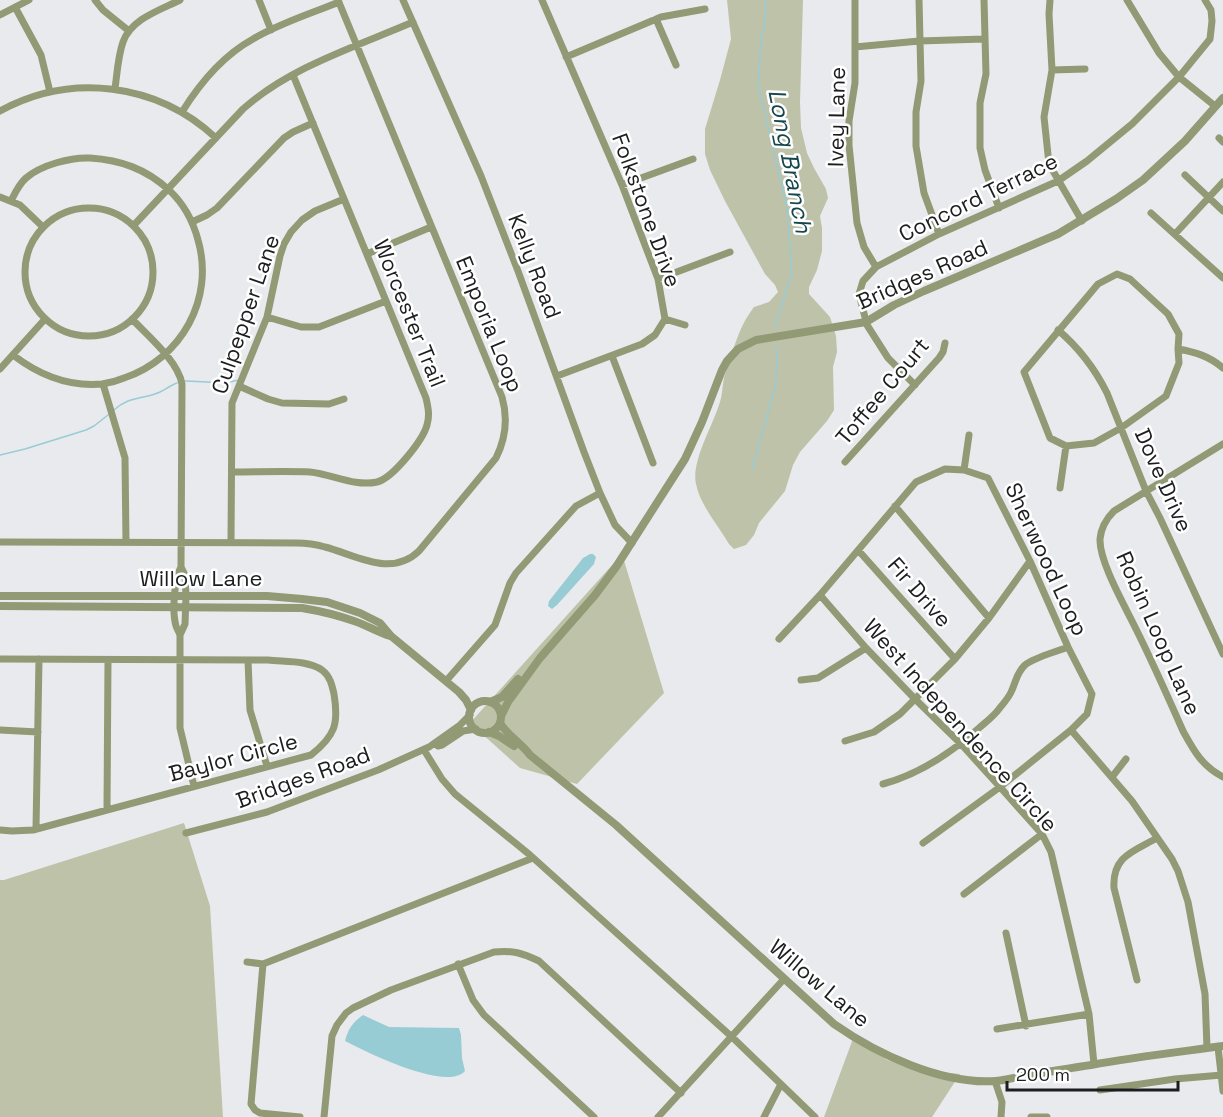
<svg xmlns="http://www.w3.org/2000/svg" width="1223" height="1117" font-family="'Space Grotesk',sans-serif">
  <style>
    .green { fill: #bec2a8 }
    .water { fill: #98ccd5 }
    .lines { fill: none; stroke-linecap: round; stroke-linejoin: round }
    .stream { stroke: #98ccd5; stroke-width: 1.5 }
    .minor { stroke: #919975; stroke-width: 7 }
    .tertiary { stroke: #919975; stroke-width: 8 }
    .labels { text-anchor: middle; stroke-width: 5; stroke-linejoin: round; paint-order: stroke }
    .street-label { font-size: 22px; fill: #1d1d1f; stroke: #fff }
    .water-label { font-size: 24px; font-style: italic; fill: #16464d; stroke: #fff }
  </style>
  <rect width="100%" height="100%" fill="#e9eaed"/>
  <path class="green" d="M727,0H803L800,102L801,128L807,153L814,168L826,189L828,198L820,216L822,228V251L817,270L809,287V294L830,317L836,336L837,352L833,367L834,410L827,421L800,452L793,465L785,491L759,523L754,535L746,545L734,549L729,544C718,525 700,505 696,484C691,462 712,427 719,405C723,395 722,384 725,374C734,349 738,328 754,307L769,302L778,292L775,285L765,274L725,201L710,170L705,154V129L720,80L731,39Z
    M622,554L664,693L577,784L520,768L470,723Z
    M184,823L210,906L223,1117H0V880H4Z
    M854,1036L887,1060L920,1070L960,1074L932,1117H824Z"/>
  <path class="water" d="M590,554H593L596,557L594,564L557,605L552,609L548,606L549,601L583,558Z
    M363,1015L389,1027L459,1028L461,1035L462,1058L465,1071C447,1092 366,1052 345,1041C348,1029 353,1022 363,1015Z"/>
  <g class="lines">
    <path class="stream" d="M766,0L764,30L761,37L758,85L787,207L792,272L775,327
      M185,381C203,381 221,385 239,380
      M114,410C129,396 142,400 160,392C166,389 171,385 177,383
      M0,455L25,449L86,430L94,426L108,415
      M752,470L775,388L777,367V346"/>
    <path class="minor" d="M95,0L103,10L129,31
      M259,0L271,30
      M403,0L481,176L518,271L584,452L600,493L615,525L632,543
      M542,0L622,185L658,279L665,319L655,335L642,344L557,376
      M855,0V83L849,121V145L857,223L864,247L876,267
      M919,0L921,81L916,112V146L924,193L939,234
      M984,0L986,74L980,103V148L985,170L999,208
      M1050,0L1049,14L1052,70L1044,117L1049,164L1082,221
      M1127,0L1159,53L1179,77L1215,106
      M15,7L41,55L50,92
      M0,15L29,0
      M656,19L676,65
      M855,47L919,41L984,39
      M566,57L661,17L705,9
      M1052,70L1085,69
      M115,89C117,74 118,56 123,42C131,19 160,10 180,0
      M0,111C71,72 157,83 216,138
      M182,112C200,83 224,55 253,39C280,23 310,14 339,2
      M1219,138L1223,142
      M1185,175L1223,211
      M622,185L693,159
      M0,197L20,205L43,227
      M11,201C15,193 19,184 26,178C41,165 71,157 90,158C121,160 146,169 169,190C184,204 193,221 198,240C215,299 181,359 124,378C117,381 109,383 102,384C69,387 39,375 13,355
      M25 272a64 64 0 1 1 128 0a64 64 0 1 1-128 0Z
      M1151,213L1223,278
      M192,222L207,215L217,208L284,138L293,132L313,123
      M134,225L243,109C290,67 355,47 413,22
      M1175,234L1223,182
      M367,254L431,227
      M1117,274L1130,279L1168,314L1179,334L1178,349L1179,363L1166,396L1121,428L1094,443L1066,446L1050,438L1024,372L1098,284Z
      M658,279L730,252
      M267,317L301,327H319L386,301
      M132,319C148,336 178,361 182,384L181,567C174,580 172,612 176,626C177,629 179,632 180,635
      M665,319L685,325
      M1058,330C1078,347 1095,369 1107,393L1146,491L1160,518L1223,654
      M1178,349C1195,352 1209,356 1223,368
      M612,356L653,463
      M0,369L45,319
      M103,384L125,458L126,542
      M915,385L888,358L867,325L859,294L863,281L876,267L939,234L1058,181L1087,161L1132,124L1179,77L1210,39L1212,21L1211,10L1205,0
      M239,386L268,399L282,403L329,404L344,399
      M1223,444L1114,511C1106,519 1101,528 1100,539C1099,562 1126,608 1136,629C1153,663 1168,697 1183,731C1194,751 1202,766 1223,777
      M845,462L939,358L943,352L945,343
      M964,470L969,435
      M232,472C257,472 284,471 310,472C332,474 354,487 377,482C393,478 423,440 427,425C430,415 428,407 426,398L293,75
      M1060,488L1066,446
      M895,506L989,618
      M0,542L296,543C306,543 315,544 325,547C356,555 391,578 419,551L496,458C506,438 508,418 502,397L338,0
      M231,542L232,403L267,317L280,256L284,244L291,232L302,220L315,211L344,199
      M858,550L955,659
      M181,567L185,575L186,596L185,624L180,635V728L194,786
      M820,595L866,648L915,699L961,744L1000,787L1042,834L1051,852L1089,1014L1094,1064
      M779,639L820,595L916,482L945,469L964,470L988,478L1030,561L1068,647L1092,694L1087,714L1071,730L1000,787L923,843
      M0,659L268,660C284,662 307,660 322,670C330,676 332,685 334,694C339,724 335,736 311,755L33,830L12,831L0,830
      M248,660L250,710L267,766
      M801,680L818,678L866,648
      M446,681L495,625L510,583L516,573L576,506L600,493
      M0,730L38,732
      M1071,730L1132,801L1172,859L1178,871L1188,902L1205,994L1207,1048
      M845,741L874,732L900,714L955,659L989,618L1030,561
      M438,746L442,745L463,731L476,729
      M424,750L442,779L455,794L530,855L732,1037L815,1117
      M1112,777L1126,759
      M883,784C920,774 951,753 979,728C986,722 994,716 999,709C1004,703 1010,696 1012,690C1016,681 1017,672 1025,665C1035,657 1056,652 1068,647
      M107,809L108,660
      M36,829L39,659
      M186,833L267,812L378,770L429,747L460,725L470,715
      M964,894L1042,834
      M1006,933L1026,1026
      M247,962L263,964L533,858
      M263,964L251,1104L255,1110L260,1113L300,1117
      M458,964L473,1000L484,1015L594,1117
      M1137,980L1114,888C1112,856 1134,851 1157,838
      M997,1029L1089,1014
      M1218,1047L1223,1091
      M995,1081L1002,1102L1001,1117
      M1100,1090L1175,1079L1222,1075
      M324,1117L332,1036L337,1025L346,1013L353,1008L391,990L494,952C513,950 522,953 539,961L681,1093
      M658,1117L784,979
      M764,1117L781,1084
      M1031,1117H1047"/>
    <path class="tertiary" d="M0,596H267L302,599L327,602L360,613L380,623L391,636L459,692L466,700L471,710
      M0,606L302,608C320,611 337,615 354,621C366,625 377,632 390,636
      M469 717a16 16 0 1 1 32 0a16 16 0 1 1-32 0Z
      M490,702L502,697L518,679
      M501,716L508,702L540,658L595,595L616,567L685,459L702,422L722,370L727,361L738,349L756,340L866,322L894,305L924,291L1058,234L1116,199L1143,180L1185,141L1223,98
      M500,723C508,736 521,743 530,755L616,825L834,1024C877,1054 942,1085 996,1081C1007,1080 1017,1077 1028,1075C1049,1072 1070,1068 1091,1065C1135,1057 1179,1052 1223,1046
      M489,732L499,736L514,746"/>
  </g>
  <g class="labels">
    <g class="street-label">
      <text transform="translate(836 117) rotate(-89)" y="8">Ivey Lane</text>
      <text transform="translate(978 197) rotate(-26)" y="8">Concord Terrace</text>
      <text transform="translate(647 210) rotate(70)" y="8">Folkstone Drive</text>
      <text transform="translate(535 266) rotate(69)" y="8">Kelly Road</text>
      <text transform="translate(922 274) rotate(-24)" y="8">Bridges Road</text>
      <text transform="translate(410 313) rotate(68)" y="8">Worcester Trail</text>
      <text transform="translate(245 314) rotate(-71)" y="8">Culpepper Lane</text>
      <text transform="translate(490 324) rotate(68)" y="8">Emporia Loop</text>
      <text transform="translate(882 391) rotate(-50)" y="8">Toffee Court</text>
      <text transform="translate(1164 480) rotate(66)" y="8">Dove Drive</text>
      <text transform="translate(1047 559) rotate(65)" y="8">Sherwood Loop</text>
      <text x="201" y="586">Willow Lane</text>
      <text transform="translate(920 592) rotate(49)" y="8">Fir Drive</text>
      <text transform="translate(1159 633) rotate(66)" y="8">Robin Loop Lane</text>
      <text transform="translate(961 725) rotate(48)" y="8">West Independence Circle</text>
      <text transform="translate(233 757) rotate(-15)" y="8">Baylor Circle</text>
      <text transform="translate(303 777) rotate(-20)" y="8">Bridges Road</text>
      <text transform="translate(820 983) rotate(40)" y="8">Willow Lane</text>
    </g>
    <g class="water-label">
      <text transform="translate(790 161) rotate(79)" y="8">Long Branch</text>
    </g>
  </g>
  <path d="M1007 1081v9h171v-9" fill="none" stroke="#1d1d1f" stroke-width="3"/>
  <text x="1016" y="1081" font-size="18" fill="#1d1d1f" stroke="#ffffff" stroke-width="4.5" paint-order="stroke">200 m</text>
</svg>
